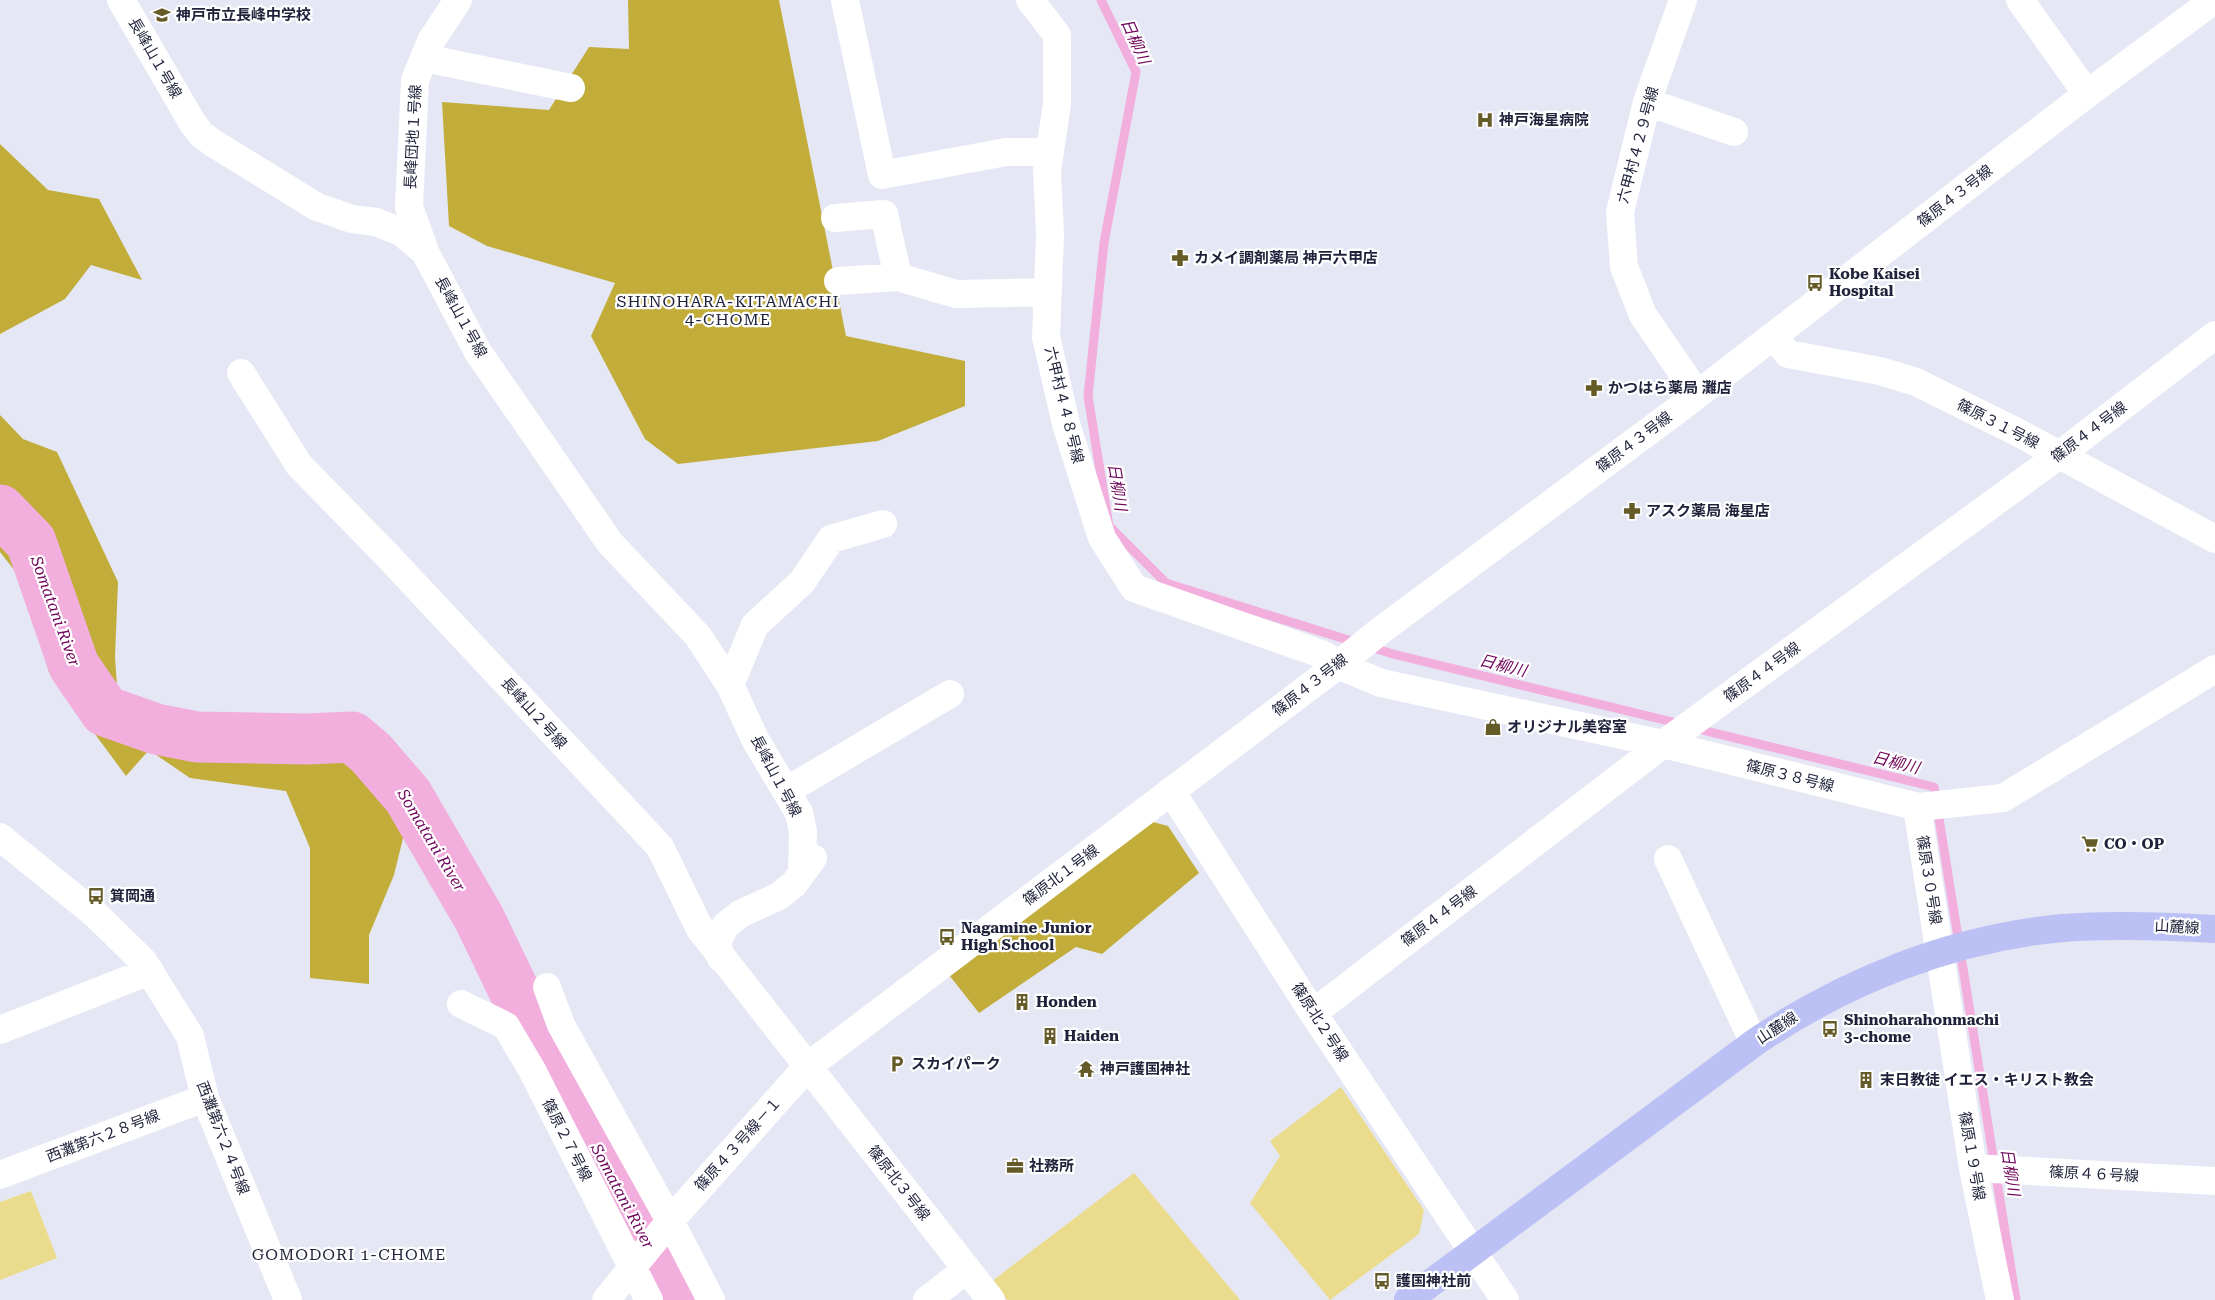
<svg xmlns="http://www.w3.org/2000/svg" width="2215" height="1300" font-family="'Roboto Serif','Noto Sans JP',serif">
  <style>
    .green { fill: #ebdc8d }
    .forest { fill: #c2ad3b }
    .lines { fill: none; stroke-linecap: round; stroke-linejoin: round }
    .stream { stroke: #f2aedd; stroke-width: 9 }
    .river { stroke: #f2aedd; stroke-width: 51 }
    .minor { stroke: #fff; stroke-width: 28 }
    .primary { stroke: #bbc0f5; stroke-width: 28 }
    .labels { text-anchor: middle; stroke-width: 4.5; stroke-linejoin: round; paint-order: stroke }
    .poi-label { font-size: 15px; font-weight: bold; fill: #1f223a; stroke: #fff; text-anchor: start }
    .street-label { font-size: 15px; fill: #1f223a; stroke: #fff }
    .water-label { font-size: 16px; font-style: italic; fill: #6e055a; stroke: #fff }
    .neighbourhood-label { font-size: 16px; letter-spacing: 1px; fill: #1f223a; stroke: #fff }
  </style>
  <rect width="100%" height="100%" fill="#e5e7f5"/>
  <path class="green" d="M1341,1087L1424,1210L1419,1234L1330,1300L1250,1203L1280,1156L1270,1141Z
    M1134,1173L1240,1300H1007L992,1281Z
    M31,1191L57,1258L0,1280V1202Z"/>
  <path class="forest" d="M628,0H779L846,336L965,361V406L878,441L678,464L645,439L591,336L615,283L487,246L449,226L442,102L549,110L589,47L629,49Z
    M0,144L48,190L99,199L142,280L91,265L65,299L0,334Z
    M0,415L23,439L57,452L118,582L115,657L118,700L130,737L189,750L243,721L321,720L367,752L405,830L394,875L369,935V984L310,978V848L286,791L190,778L149,750L126,776L49,672L22,580L0,552Z
    M1149,821L1168,826L1199,873L1102,954L1076,947L979,1013L949,975Z"/>
  <g class="lines">
    <path class="stream" d="M1101,0L1136,72L1104,243L1088,396L1109,526L1166,583L1393,654L1681,724
      M1694,728L1934,787L2016,1300"/>
    <path class="river" d="M0,510L31,542L74,666L105,711L156,729L197,737L307,739L352,737L371,753L408,796L479,918L519,1001L679,1300"/>
    <path class="minor" d="M121,0L192,122L201,134L213,143L317,207L352,219L376,222L401,232L425,252L478,352L610,543L698,636L730,685L756,741L799,813L803,832L802,873
      M845,0L882,175L1006,152H1050
      M1030,0L1057,35V104L1047,171L1050,234L1046,337L1066,424L1102,538L1134,588L1324,655L1338,665L1381,683L1663,744L1919,807L2003,798L2215,669
      M1683,0L1647,102L1620,212L1624,267L1643,315L1697,394
      M2020,0L2087,94
      M424,58L571,88
      M1647,102L1734,132
      M835,218L884,214L898,277L956,294L1048,292
      M425,251L409,207L415,80L431,41L458,0
      M838,281L898,277
      M1774,336L1788,354L1880,371L1916,382L2015,431L2215,539
      M241,373L299,465L386,554L660,847L700,929L991,1300
      M730,685L755,625L802,582L831,539L883,524
      M786,791L950,694
      M1171,791L1313,1013L1505,1300
      M1917,807L1973,1168L2000,1300
      M0,837L96,915L143,961L190,1036L205,1098L288,1300
      M1668,859L1754,1043
      M721,958L717,942L726,925L740,914L779,896L794,884L813,858
      M547,987L561,1025L670,1221L711,1300
      M461,1004L506,1026L532,1070L649,1300
      M1313,1013L1663,744L2058,456L2215,335
      M0,1030L150,971
      M1973,1168L2215,1181
      M0,1175L205,1098
      M606,1300L670,1221L807,1067L1338,665L1380,631L1676,411L2087,94L2214,0
      M927,1300L967,1269"/>
    <path class="primary" d="M1408,1300L1754,1043C1845,981 1953,938 2063,928C2114,924 2164,926 2215,929"/>
  </g>
  <defs>
    <g id="school-bare" transform="scale(1.35)"><path d="M0-5L7-2L0 1L-7-2ZM-4 1L0 2.5L4 1V4Q0 6-4 4Z" fill="#655b28" stroke="#fff" stroke-width="2.5" paint-order="stroke"/></g>
    <g id="hospital-bare" transform="scale(1.35)"><path d="M-5-5h3v3.5h4V-5h3V5h-3V1.5h-4V5h-3Z" fill="#655b28" stroke="#fff" stroke-width="2.5" paint-order="stroke"/></g>
    <g id="pharmacy-bare" transform="scale(1.35)"><path d="M-2-6h4v4h4v4h-4v4h-4v-4h-4v-4h4Z" fill="#655b28" stroke="#fff" stroke-width="2.5" paint-order="stroke"/></g>
    <g id="bus-bare" transform="scale(1.35)"><path d="M-5-6H5V4H4V6H2V4H-2V6H-4V4H-5ZM-3.5-4V0h7V-4ZM-3.5 1.2v1.5H-2V1.2ZM2 1.2v1.5H3.5V1.2Z" fill="#655b28" stroke="#fff" stroke-width="2.5" paint-order="stroke"/></g>
    <g id="shop-bare" transform="scale(1.35)"><path d="M-5-2.5h2.3a2.7 3.5 0 0 1 5.4 0H5L5.5 6h-11ZM-1.5-2.5h3a1.5 2.3 0 0 0-3 0Z" fill="#655b28" stroke="#fff" stroke-width="2.5" paint-order="stroke"/></g>
    <g id="supermarket-bare" transform="scale(1.35)"><path d="M-6-5.5h2.5l.6 2H6L4.5 2H-2.5L-4.4-4H-6ZM-1.5 3.2a1.3 1.3 0 1 0 .1 0ZM3 3.2a1.3 1.3 0 1 0 .1 0Z" fill="#655b28" stroke="#fff" stroke-width="2.5" paint-order="stroke"/></g>
    <g id="building-bare" transform="scale(1.35)"><path d="M-4-6H4V6H1V3H-1V6H-4ZM-2.5-4.3h1.7v1.8h-1.7ZM.8-4.3h1.7v1.8H.8ZM-2.5-1h1.7V.8h-1.7ZM.8-1h1.7V.8H.8Z" fill="#655b28" stroke="#fff" stroke-width="2.5" paint-order="stroke"/></g>
    <g id="parking-bare" transform="scale(1.35)"><path d="M-3.5-5.5H1a3.5 3.5 0 0 1 0 7H-1V5.5H-3.5ZM-1-3.4V-.6H.8a1.4 1.4 0 0 0 0-2.8Z" fill="#655b28" stroke="#fff" stroke-width="2.5" paint-order="stroke"/></g>
    <g id="temple-bare" transform="scale(1.35)"><path d="M0-6L5-2H3V0L6.5 2.5H4V6H1.5V3h-3V6H-4V2.5H-6.5L-3 0V-2H-5Z" fill="#655b28" stroke="#fff" stroke-width="2.5" paint-order="stroke"/></g>
    <g id="office-bare" transform="scale(1.35)"><path d="M-6-3h4V-5.5h4V-3h4V5H-6ZM-1-4.5V-3h2v-1.5ZM-6 0V1H6V0Z" fill="#655b28" stroke="#fff" stroke-width="2.5" paint-order="stroke"/></g>
  </defs>
  <g fill-rule="evenodd">
    <use href="#school-bare" x="162" y="15"/>
    <use href="#hospital-bare" x="1485" y="120"/>
    <use href="#pharmacy-bare" x="1180" y="258"/>
    <use href="#bus-bare" x="1815" y="283"/>
    <use href="#pharmacy-bare" x="1594" y="388"/>
    <use href="#pharmacy-bare" x="1632" y="511"/>
    <use href="#shop-bare" x="1493" y="727"/>
    <use href="#supermarket-bare" x="2090" y="844"/>
    <use href="#bus-bare" x="96" y="896"/>
    <use href="#bus-bare" x="947" y="937"/>
    <use href="#building-bare" x="1022" y="1002"/>
    <use href="#bus-bare" x="1830" y="1029"/>
    <use href="#building-bare" x="1050" y="1036"/>
    <use href="#parking-bare" x="897" y="1064"/>
    <use href="#temple-bare" x="1086" y="1069"/>
    <use href="#building-bare" x="1866" y="1080"/>
    <use href="#office-bare" x="1015" y="1166"/>
    <use href="#bus-bare" x="1382" y="1281"/>
  </g>
  <g class="labels">
    <g class="poi-label">
      <text x="176" y="20">神戸市立長峰中学校</text>
      <text x="1499" y="125">神戸海星病院</text>
      <text x="1194" y="263">カメイ調剤薬局 神戸六甲店</text>
      <text x="1829" y="279">Kobe Kaisei<tspan x="1829" dy="17">Hospital</tspan></text>
      <text x="1608" y="393">かつはら薬局 灘店</text>
      <text x="1646" y="516">アスク薬局 海星店</text>
      <text x="1507" y="732">オリジナル美容室</text>
      <text x="2104" y="849">CO・OP</text>
      <text x="110" y="901">箕岡通</text>
      <text x="961" y="933">Nagamine Junior<tspan x="961" dy="17">High School</tspan></text>
      <text x="1036" y="1007">Honden</text>
      <text x="1844" y="1025">Shinoharahonmachi<tspan x="1844" dy="17">3-chome</tspan></text>
      <text x="1064" y="1041">Haiden</text>
      <text x="911" y="1069">スカイパーク</text>
      <text x="1100" y="1074">神戸護国神社</text>
      <text x="1880" y="1085">末日教徒 イエス・キリスト教会</text>
      <text x="1029" y="1171">社務所</text>
      <text x="1396" y="1286">護国神社前</text>
    </g>
    <g class="street-label">
      <text transform="translate(155 58) rotate(60)" y="5">長峰山１号線</text>
      <text transform="translate(413 137) rotate(-87)" y="5">長峰団地１号線</text>
      <text transform="translate(1638 145) rotate(-75)" y="5">六甲村４２９号線</text>
      <text transform="translate(1955 196) rotate(-38)" y="5">篠原４３号線</text>
      <text transform="translate(461 317) rotate(61)" y="5">長峰山１号線</text>
      <text transform="translate(1064 405) rotate(76)" y="5">六甲村４４８号線</text>
      <text transform="translate(1998 424) rotate(27)" y="5">篠原３１号線</text>
      <text transform="translate(2089 432) rotate(-37)" y="5">篠原４４号線</text>
      <text transform="translate(1634 442) rotate(-37)" y="5">篠原４３号線</text>
      <text transform="translate(1762 672) rotate(-36)" y="5">篠原４４号線</text>
      <text transform="translate(1310 685) rotate(-38)" y="5">篠原４３号線</text>
      <text transform="translate(534 713) rotate(48)" y="5">長峰山２号線</text>
      <text transform="translate(776 776) rotate(62)" y="5">長峰山１号線</text>
      <text transform="translate(1790 776) rotate(14)" y="5">篠原３８号線</text>
      <text transform="translate(1061 875) rotate(-37)" y="5">篠原北１号線</text>
      <text transform="translate(1929 880) rotate(81)" y="5">篠原３０号線</text>
      <text transform="translate(1439 916) rotate(-37)" y="5">篠原４４号線</text>
      <text transform="translate(2177 927) rotate(3)" y="5">山麓線</text>
      <text transform="translate(1320 1022) rotate(57)" y="5">篠原北２号線</text>
      <text transform="translate(1777 1028) rotate(-33)" y="5">山麓線</text>
      <text transform="translate(103 1136) rotate(-21)" y="5">西灘第六２８号線</text>
      <text transform="translate(223 1138) rotate(69)" y="5">西灘第六２４号線</text>
      <text transform="translate(567 1140) rotate(63)" y="5">篠原２７号線</text>
      <text transform="translate(738 1144) rotate(-48)" y="5">篠原４３号線－１</text>
      <text transform="translate(1972 1156) rotate(80)" y="5">篠原１９号線</text>
      <text transform="translate(2094 1174) rotate(3)" y="5">篠原４６号線</text>
      <text transform="translate(899 1183) rotate(52)" y="5">篠原北３号線</text>
    </g>
    <g class="water-label">
      <text transform="translate(1136 41) rotate(66)" y="6">日柳川</text>
      <text transform="translate(1118 487) rotate(81)" y="6">日柳川</text>
      <text transform="translate(56 611) rotate(70)" y="6">Somatani River</text>
      <text transform="translate(1503 665) rotate(14)" y="6">日柳川</text>
      <text transform="translate(1896 762) rotate(14)" y="6">日柳川</text>
      <text transform="translate(432 840) rotate(59)" y="6">Somatani River</text>
      <text transform="translate(2011 1172) rotate(81)" y="6">日柳川</text>
      <text transform="translate(623 1196) rotate(62)" y="6">Somatani River</text>
    </g>
    <g class="neighbourhood-label">
      <text x="728" y="307">SHINOHARA-KITAMACHI<tspan x="728" dy="18">4-CHOME</tspan></text>
      <text x="349" y="1260">GOMODORI 1-CHOME</text>
    </g>
  </g>
</svg>
